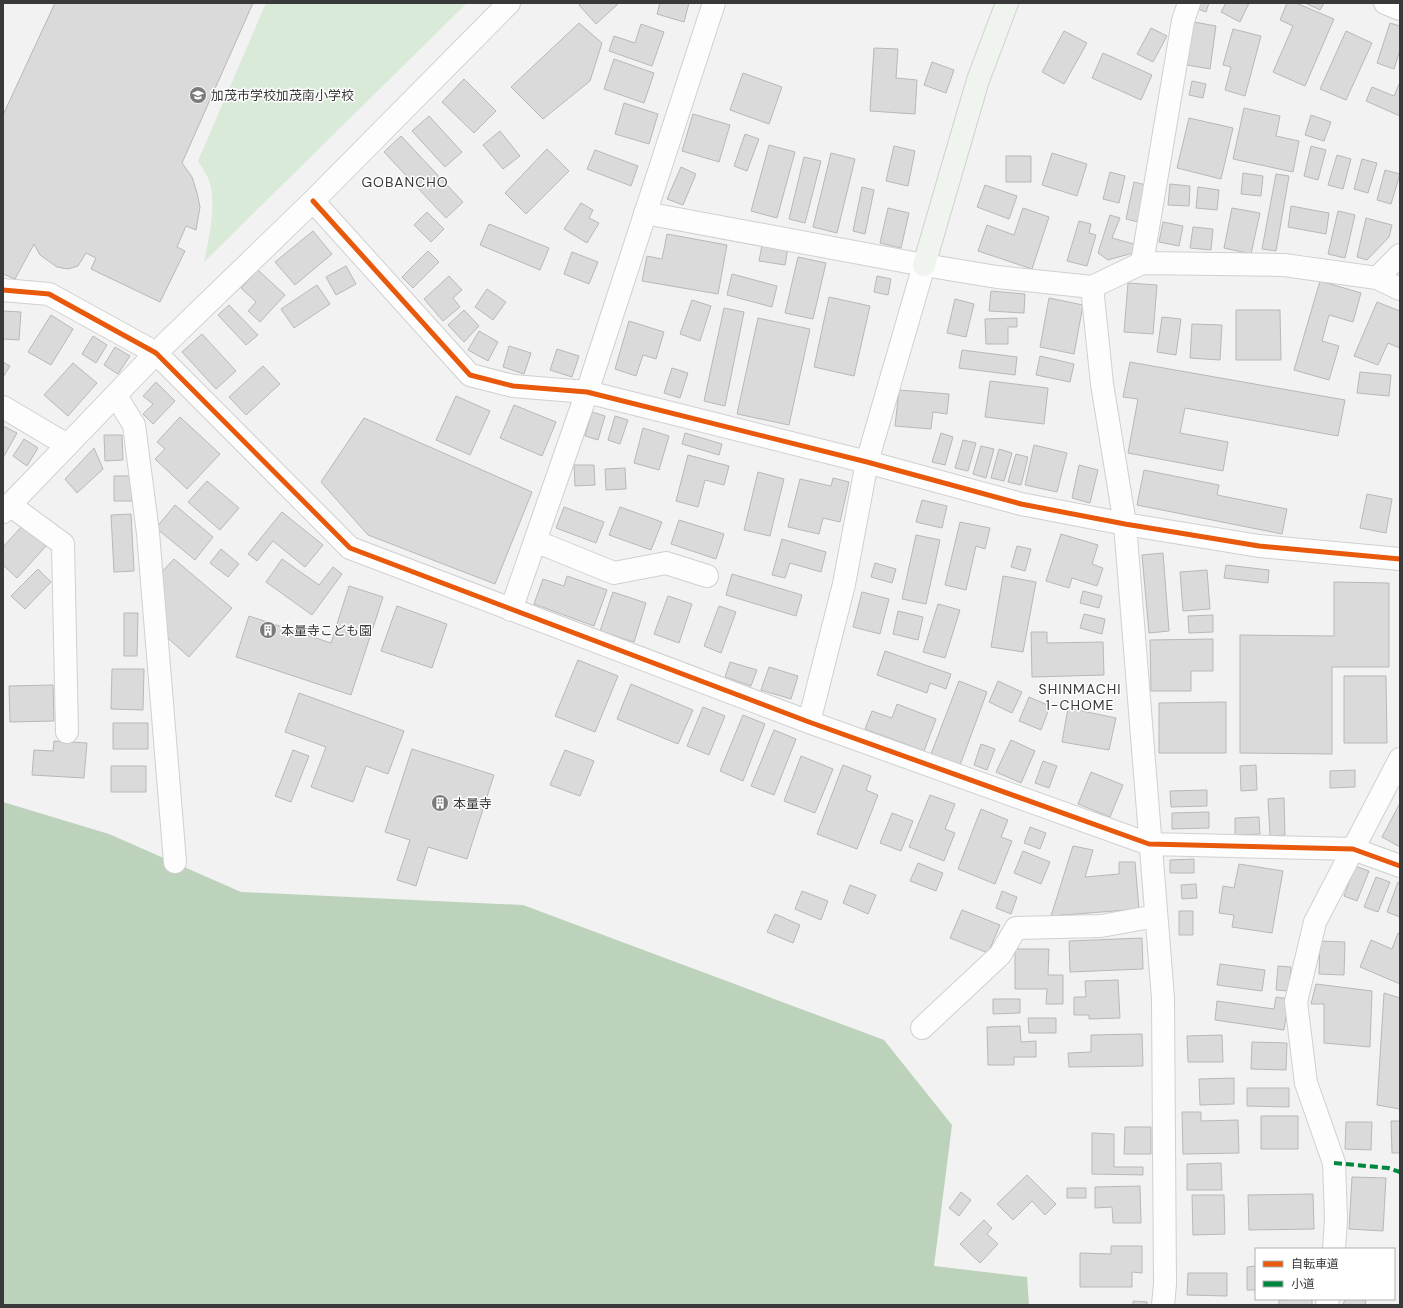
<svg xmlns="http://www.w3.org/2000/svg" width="1403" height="1308" font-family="'DM Sans','Noto Sans JP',sans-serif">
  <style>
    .green { fill: #daead8 }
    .forest { fill: #bdd2bb }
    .building { fill: #d9dad9; stroke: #b7b8b7 }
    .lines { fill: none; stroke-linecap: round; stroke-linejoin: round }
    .street-casing { stroke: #cfd0cf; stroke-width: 24 }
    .secondary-casing { stroke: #cfd0cf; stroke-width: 24 }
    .street { stroke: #fdfdfd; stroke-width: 22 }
    .secondary { stroke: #f0f4ef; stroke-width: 22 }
    .quiet { stroke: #00873e; stroke-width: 4; stroke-dasharray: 8 4; stroke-linecap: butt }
    .cycleway-casing { stroke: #fff; stroke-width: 8 }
    .cycleway { stroke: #e8590c; stroke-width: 5 }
    .labels { text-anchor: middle; stroke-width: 3; stroke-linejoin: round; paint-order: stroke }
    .poi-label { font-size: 13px; fill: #383938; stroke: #fff; text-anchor: start }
    .neighbourhood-label { font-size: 14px; letter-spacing: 1px; fill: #383938; stroke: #fff }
  </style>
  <rect width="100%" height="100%" fill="#f1f2f1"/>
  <path class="green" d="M266,3H467L204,262C209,238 217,205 209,180C206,174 202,167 198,161Z"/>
  <path class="forest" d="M3,802L109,834L241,892L523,905L884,1040L952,1125L934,1266L1027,1277L1029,1305H3Z"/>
  <path class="building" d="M55,3H253L182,163L192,177L197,193L200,207L196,230L186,226L177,247L185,251L160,302L91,269L96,258L86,253L78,266L68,269L57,267L40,255L34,244L15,279L3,274V115Z
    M581,3H619L596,24L579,5Z
    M660,3H689L684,22L657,14Z
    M1197,3H1209L1206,12L1195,8Z
    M1226,3H1249L1240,22L1221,12Z
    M1287,3H1296L1334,19L1305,86L1273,72L1293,26L1280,20Z
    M1305,3H1324L1320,10Z
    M1194,22L1216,26L1210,69L1187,65Z
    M579,23L602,43L590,81L543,119L511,87Z
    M1390,23L1400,26V50L1394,69L1377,63Z
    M641,24L664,32L652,66L609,51L614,36L635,43Z
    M1151,28L1167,36L1153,62L1137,54Z
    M1233,29L1261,36L1245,96L1225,90L1231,67L1223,65Z
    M1064,31L1087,43L1064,84L1042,72Z
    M1346,31L1372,43L1346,100L1320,89Z
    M874,48L898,49L896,78L917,80L915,114L870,111Z
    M1103,53L1152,75L1141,100L1092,78Z
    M614,59L654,73L644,103L604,89Z
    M932,62L954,70L946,93L924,85Z
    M743,73L782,87L769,124L730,110Z
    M464,79L496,111L474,133L442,102Z
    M1192,81L1206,84L1203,98L1189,95Z
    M1400,82V116L1366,101L1372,87L1394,96Z
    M624,103L658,114L649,144L615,134Z
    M1244,108L1280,116L1276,136L1299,141L1293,172L1233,159Z
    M693,114L730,125L719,162L682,151Z
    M1311,115L1331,122L1324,141L1305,135Z
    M429,116L462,152L445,167L412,131Z
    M1189,118L1233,128L1221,179L1177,168Z
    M500,131L520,156L503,169L483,145Z
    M745,134L759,139L747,171L734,166Z
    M401,136L463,202L446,218L384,152Z
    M769,145L795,152L777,218L751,211Z
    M894,146L915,151L908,186L886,181Z
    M1311,146L1326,150L1318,180L1304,176Z
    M547,149L569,171L526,214L505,193Z
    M595,150L638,166L631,186L587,169Z
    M831,153L855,159L837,233L813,227Z
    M1052,153L1087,164L1077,196L1042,185Z
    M1337,155L1351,159L1343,189L1328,185Z
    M1006,156H1031V182H1006Z
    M804,157L821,161L805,223L789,219Z
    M1362,159L1377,163L1368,193L1354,189Z
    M681,167L696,174L683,205L667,199Z
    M1385,170L1400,174L1391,204L1377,200Z
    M1110,172L1125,176L1119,203L1103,199Z
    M1243,173L1263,176L1261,196L1241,194Z
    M1276,174L1289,176L1276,251L1262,249Z
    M1134,182L1146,185L1138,222L1126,219Z
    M1170,184L1190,186L1189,206L1168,205Z
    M985,185L1017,196L1009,219L977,207Z
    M862,187L874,190L865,234L853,231Z
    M1198,187L1219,190L1217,210L1196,208Z
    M581,203L593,210L589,218L599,223L587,243L564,229Z
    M1291,206L1329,213L1326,234L1288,227Z
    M888,208L909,213L901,248L880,243Z
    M1023,208L1049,217L1032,269L978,251L987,225L1014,235Z
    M1232,208L1260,213L1251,254L1224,248Z
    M1338,211L1355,215L1345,258L1328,254Z
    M427,212L444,229L431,242L414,225Z
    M1110,215L1120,218L1112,238L1134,244L1133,253L1108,260L1098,253Z
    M1366,218L1392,225L1389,237L1367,260L1357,257Z
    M1079,221L1091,224L1089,233L1096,235L1087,266L1067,261Z
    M1163,222L1183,226L1179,246L1159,242Z
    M489,224L549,248L540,270L480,245Z
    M1193,227L1213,229L1211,250L1190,248Z
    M313,231L332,254L295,285L275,262Z
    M667,234L727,245L718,294L642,281L647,256L662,259Z
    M762,245L788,248L785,265L759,261Z
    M428,251L439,262L413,288L402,277Z
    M572,252L598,262L589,284L564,274Z
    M798,257L826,263L813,319L785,313Z
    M346,266L356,284L336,295L326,277Z
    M258,270L285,295L260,322L248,311L256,302L241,288Z
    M732,274L777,286L772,307L727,295Z
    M449,276L462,290L453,298L460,307L443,321L424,299Z
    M877,276L891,279L888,295L874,292Z
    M1320,281L1361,293L1353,322L1329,315L1322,341L1339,346L1329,380L1294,370Z
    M1128,283L1157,285L1153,334L1124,332Z
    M317,285L330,304L294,328L281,309Z
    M487,289L506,302L493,320L475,307Z
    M991,291L1025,294L1024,313L989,311Z
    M829,297L870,306L854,376L814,367Z
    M1049,298L1083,305L1074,354L1040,347Z
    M955,299L974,304L966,337L947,333Z
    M692,300L711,306L700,341L680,334Z
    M1377,302L1400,311V348L1388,343L1378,365L1354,356Z
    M229,305L258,335L246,345L218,315Z
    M724,308L744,312L725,406L704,401Z
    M464,310L479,326L464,342L448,325Z
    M1236,310H1280L1281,360H1236Z
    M3,311L21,312L19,340L3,339Z
    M51,315L73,329L51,365L28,352Z
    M1162,317L1181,319L1176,355L1157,352Z
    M758,318L810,329L789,425L737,414Z
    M1017,318V327H1008V344H986L985,319Z
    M629,321L664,332L656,359L643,355L636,376L615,369Z
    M1192,324L1222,325L1220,360L1190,358Z
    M479,331L498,342L488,361L468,350Z
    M202,334L236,371L216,389L182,352Z
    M93,336L107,345L96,363L82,354Z
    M509,346L531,353L524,374L503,367Z
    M115,347L130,356L118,374L104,365Z
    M557,349L579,356L572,377L550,370Z
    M962,350L1017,357L1015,375L959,368Z
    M1040,356L1074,364L1070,382L1036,375Z
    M3,362L10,366L3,377Z
    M1130,362L1345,400L1338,436L1185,408L1180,433L1228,442L1223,471L1128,453L1138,399L1123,397Z
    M73,363L97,383L68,416L44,395Z
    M263,366L280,384L246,415L229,397Z
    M672,368L688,373L680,398L664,393Z
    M1360,372L1391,375L1389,396L1357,393Z
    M990,381L1048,388L1044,424L985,417Z
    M156,382L175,401L153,424L143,414L153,404L143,396Z
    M899,390L949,394L947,414L933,412L931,429L895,426Z
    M456,396L490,411L470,455L436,440Z
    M514,405L556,422L542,456L500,438Z
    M592,412L605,416L598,440L585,436Z
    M615,416L628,420L620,444L608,440Z
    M180,417L220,454L187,489L155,459L165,449L157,442Z
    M364,418L532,492L495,584L368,535L321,482Z
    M3,426L17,433L3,458Z
    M643,428L669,436L659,470L634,463Z
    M685,433L722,444L719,455L682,444Z
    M941,433L953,437L945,465L932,462Z
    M104,435H122L123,460L105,461Z
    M24,439L38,448L27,466L13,456Z
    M963,440L976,443L968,471L955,468Z
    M1034,445L1067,453L1057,492L1025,485Z
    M981,446L994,449L986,478L973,474Z
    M94,448L103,469L77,493L65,479Z
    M999,449L1012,453L1004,481L991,478Z
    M1016,454L1028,457L1021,485L1008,482Z
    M688,455L729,466L724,485L705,480L698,507L676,501Z
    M574,465H594L595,485L575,486Z
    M1079,465L1098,470L1090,503L1072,498Z
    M625,468L626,489L606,490L605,469Z
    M1144,470L1219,485L1217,495L1287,509L1282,534L1137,505Z
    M758,472L784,479L770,536L744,530Z
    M114,476H132V501H114Z
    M833,478L849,482L840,522L823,518L819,534L788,527L800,479L831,486Z
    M207,481L239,508L220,530L188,502Z
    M1367,494L1392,499L1386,533L1360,528Z
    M922,500L947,506L942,528L916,522Z
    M175,505L213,537L195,560L156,528Z
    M564,507L604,522L596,543L556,528Z
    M620,507L662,522L651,550L609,535Z
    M282,512L323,545L305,567L273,541L257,561L248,554Z
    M131,514L134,571L114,572L111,515Z
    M679,520L724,534L716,559L671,544Z
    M960,522L990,528L985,549L976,546L966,590L945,585Z
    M23,525L46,546L17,578L3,565V547Z
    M1061,534L1098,545L1092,564L1103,568L1097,586L1072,578L1069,588L1046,581Z
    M916,535L940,540L926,604L902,599Z
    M782,539L826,552L821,572L790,563L785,578L772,575Z
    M1017,546L1031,549L1025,571L1011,567Z
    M221,549L239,564L228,577L210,563Z
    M1163,553L1169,631L1149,633L1142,555Z
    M174,559L232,608L189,657L161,632L158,576Z
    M282,559L319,585L333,567L342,574L312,615L266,582Z
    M875,563L896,569L892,583L871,577Z
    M1226,565L1269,570L1268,583L1224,578Z
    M38,569L51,582L25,609L11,596Z
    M1207,570L1210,609L1183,611L1180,572Z
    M732,574L802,595L796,616L726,595Z
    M567,576L607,590L594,626L534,604L543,579L564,586Z
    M1003,576L1036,582L1023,652L991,647Z
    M1334,582L1389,583V667H1332V754L1240,753V635L1334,636Z
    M349,586L383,597L351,695L236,657L249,616L331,643Z
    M1083,591L1102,596L1099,608L1080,603Z
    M613,592L646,603L634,642L600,631Z
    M862,592L889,599L880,634L853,627Z
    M668,596L692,604L679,643L654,634Z
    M938,604L960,610L945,658L923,652Z
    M397,606L447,624L432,668L381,651Z
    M719,606L736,612L721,653L704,646Z
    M898,611L923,617L918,640L893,634Z
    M124,613H138L137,656H124Z
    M1084,614L1105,619L1102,634L1080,628Z
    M1213,615V632L1189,633L1188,616Z
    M1031,632H1047V643L1103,642L1104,675L1032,677Z
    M1213,639V671H1191V691H1151L1150,640Z
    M885,651L951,674L946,689L930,683L927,693L877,675Z
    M578,660L618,676L595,732L555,716Z
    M730,662L757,670L751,686L725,677Z
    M769,667L798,676L791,699L761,690Z
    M112,669H144L143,710L111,709Z
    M1344,676H1386L1387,743H1344Z
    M959,681L987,692L960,765L931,754Z
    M998,681L1022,692L1012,713L989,702Z
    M631,684L693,710L678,744L617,719Z
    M53,685L54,721L10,722L9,686Z
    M299,693L404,731L388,774L366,766L353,802L311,787L326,747L285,732Z
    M1029,697L1050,706L1041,730L1019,721Z
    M1226,702V753H1159V703Z
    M897,704L936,719L924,751L865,729L872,711L892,718Z
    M703,707L725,716L709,755L687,746Z
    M1068,708L1116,718L1109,750L1062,742Z
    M743,715L765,724L743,781L720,771Z
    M113,723H148V749H113Z
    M774,730L796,739L774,795L751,786Z
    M1011,740L1035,751L1021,783L996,772Z
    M54,741L87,743L84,778L32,775L34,750L53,751Z
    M981,744L995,749L987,770L974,765Z
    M412,749L494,775L467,859L428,847L416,886L397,880L410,840L385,832Z
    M293,750L309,756L291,802L275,796Z
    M565,750L594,761L580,796L550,785Z
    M801,756L833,769L815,813L784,801Z
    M1043,761L1057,766L1049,788L1035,783Z
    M843,765L871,776L866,790L878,795L857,849L817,834Z
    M1256,765L1257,790L1241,791L1240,766Z
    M111,766H146V792H111Z
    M1355,770V787L1330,788V771Z
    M1091,772L1123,785L1110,817L1078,804Z
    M1207,790V806L1171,807L1170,791Z
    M930,795L955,804L945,829L955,833L944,861L909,847Z
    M1284,798L1285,835L1270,836L1268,799Z
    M1400,803V847L1382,837Z
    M981,809L1008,820L1001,837L1012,841L995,884L958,869Z
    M1209,812V828L1172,829V813Z
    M892,813L913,821L901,851L880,843Z
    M1259,817L1260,834L1235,835V818Z
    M1030,827L1046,833L1040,849L1024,843Z
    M1073,846L1093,850L1085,877L1119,874V862H1135L1139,909L1051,916Z
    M1023,851L1050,862L1041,884L1014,873Z
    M1194,859V873H1170V860Z
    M918,863L943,873L936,891L910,881Z
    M1239,864L1283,871L1272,933L1232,927L1234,915L1219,913L1223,886L1234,888Z
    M1355,866L1369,871L1357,901L1344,896Z
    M1376,877L1390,882L1378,912L1364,907Z
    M1398,882L1400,883V917L1387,912Z
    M1196,884L1197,898L1182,899L1181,885Z
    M850,885L876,895L868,914L843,903Z
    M802,891L828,901L821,920L795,909Z
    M1002,891L1017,897L1011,914L996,908Z
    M962,910L1000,925L988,953L950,938Z
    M1179,911H1193V935H1179Z
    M775,914L800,925L793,943L767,932Z
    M1398,933L1400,934V984L1360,967L1371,940L1392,949Z
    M1142,938L1143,969L1070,972L1069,941Z
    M1320,941L1345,942L1344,975L1319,974Z
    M1015,949H1049L1048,975H1063V1004H1046L1047,989H1015Z
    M1220,964L1265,970L1262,991L1217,985Z
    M1278,966L1291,967L1289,991L1276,990Z
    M1118,980L1120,1018L1089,1019V1015H1074V997H1086L1085,981Z
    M1316,984L1372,991L1370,1047L1324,1043V1004H1311Z
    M1384,993L1400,998V1109L1377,1105Z
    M1276,997L1289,999L1284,1030L1215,1020L1217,1001L1274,1009Z
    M993,999H1020V1013L993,1014Z
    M1028,1018H1056V1033H1029Z
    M1020,1026L1021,1042L1036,1041V1057H1014V1065H988L987,1027Z
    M1142,1034L1143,1066L1069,1067L1068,1053L1091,1052V1035Z
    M1222,1035L1223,1062H1188L1187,1036Z
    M1252,1042L1287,1043L1286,1070L1251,1069Z
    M1234,1078V1104L1200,1105L1199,1079Z
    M1247,1088H1289V1107L1247,1106Z
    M1182,1112H1201V1121L1238,1120L1239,1153L1183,1154Z
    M1261,1116H1298V1149H1261Z
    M1391,1121H1400V1153H1392Z
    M1346,1122H1372L1371,1150L1345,1149Z
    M1125,1127H1151V1154H1124Z
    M1092,1133L1114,1134V1167H1143V1175L1092,1174Z
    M1221,1163L1222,1190H1187V1164Z
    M1027,1175L1056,1204L1045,1215L1032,1201L1013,1220L997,1204Z
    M1352,1177L1386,1178L1383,1231L1349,1229Z
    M1140,1186L1141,1223H1113L1112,1207L1095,1208V1187Z
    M1067,1188H1086V1198H1067Z
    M961,1192L971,1200L959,1216L949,1208Z
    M1313,1194L1314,1229L1249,1230L1248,1195Z
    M1192,1195H1224L1225,1234L1193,1235Z
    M984,1220L992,1228L987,1234L998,1244L980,1263L960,1244Z
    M1111,1246H1142V1273L1132,1272V1287H1080V1253L1111,1254Z
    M1256,1266V1290H1247V1267Z
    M1188,1273H1227V1296L1187,1295Z
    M1312,1299V1305H1279V1300Z
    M1345,1299H1360L1366,1301L1365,1305H1343Z
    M1133,1301L1147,1302V1305H1133Z"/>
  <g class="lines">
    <g class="street-casing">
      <path id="street" d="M1385,3L1400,9
        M313,201L470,375L513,386L587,392L867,462L1021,504L1125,524L1259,546L1400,559
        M645,213L924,265L997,277L1092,287L1142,263L1284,265L1377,278L1400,289
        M1142,263L1183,21L1189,3
        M1377,278L1400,255
        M1092,287L1102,384L1125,524L1163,998L1165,1284L1163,1305
        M3,290L49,294L156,353L350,548L809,722L1149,844L1353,849L1400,866
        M116,396L134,425L148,533L175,862
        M3,407L67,445
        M10,505L63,544L67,732
        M3,512L156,353L313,201L509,3
        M535,541L614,573L666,563L707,576
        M511,610L587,392L714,3
        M809,722L844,584L867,462L924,265
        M922,1028L1000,955L1016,928L1101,926L1156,916
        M1334,1249L1336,1219L1334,1163L1306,1083L1296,1002L1315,922L1400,759
        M1327,1305L1328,1299"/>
    </g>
    <g class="secondary-casing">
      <path id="secondary" d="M924,265L978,80L1007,3"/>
    </g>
    <use href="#street" class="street"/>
    <use href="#secondary" class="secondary"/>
    <path class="quiet" d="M1334,1163L1388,1168L1400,1172"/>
    <g class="cycleway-casing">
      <path id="cycleway" d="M313,201L470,375L513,386L587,392L867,462L1021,504L1125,524L1259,546L1400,559
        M3,290L49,294L156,353L350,548L809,722L1149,844L1353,849L1400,866"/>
    </g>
    <use href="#cycleway" class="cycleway"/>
  </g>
  <defs>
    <g id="school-disc" transform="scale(0.9)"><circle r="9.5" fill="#797a79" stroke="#fff"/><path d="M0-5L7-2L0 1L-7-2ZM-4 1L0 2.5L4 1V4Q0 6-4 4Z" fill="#fff"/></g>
    <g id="building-disc" transform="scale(0.9)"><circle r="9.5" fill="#797a79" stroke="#fff"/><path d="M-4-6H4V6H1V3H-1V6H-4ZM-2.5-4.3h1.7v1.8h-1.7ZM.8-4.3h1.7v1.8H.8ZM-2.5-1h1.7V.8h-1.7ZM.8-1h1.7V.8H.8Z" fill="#fff"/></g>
  </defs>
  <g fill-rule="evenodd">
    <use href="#school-disc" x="198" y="95"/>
    <use href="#building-disc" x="268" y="630"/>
    <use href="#building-disc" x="440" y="803"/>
  </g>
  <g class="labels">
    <g class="poi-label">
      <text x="211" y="100">加茂市学校加茂南小学校</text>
      <text x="281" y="635">本量寺こども園</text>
      <text x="453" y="808">本量寺</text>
    </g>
    <g class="neighbourhood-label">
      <text x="405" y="187">GOBANCHO</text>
      <text x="1080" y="694">SHINMACHI<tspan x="1080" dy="16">1-CHOME</tspan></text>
    </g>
  </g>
  <rect width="1403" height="1308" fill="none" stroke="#383938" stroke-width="8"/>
  <rect x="1255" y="1248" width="140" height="52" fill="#ffffff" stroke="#afb0af"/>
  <rect x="1263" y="1261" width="20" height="6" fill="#e8590c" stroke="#afb0af"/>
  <text x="1291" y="1268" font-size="12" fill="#383938">自転車道</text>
  <rect x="1263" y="1281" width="20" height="6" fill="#00873e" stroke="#afb0af"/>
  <text x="1291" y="1288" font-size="12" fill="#383938">小道</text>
</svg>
